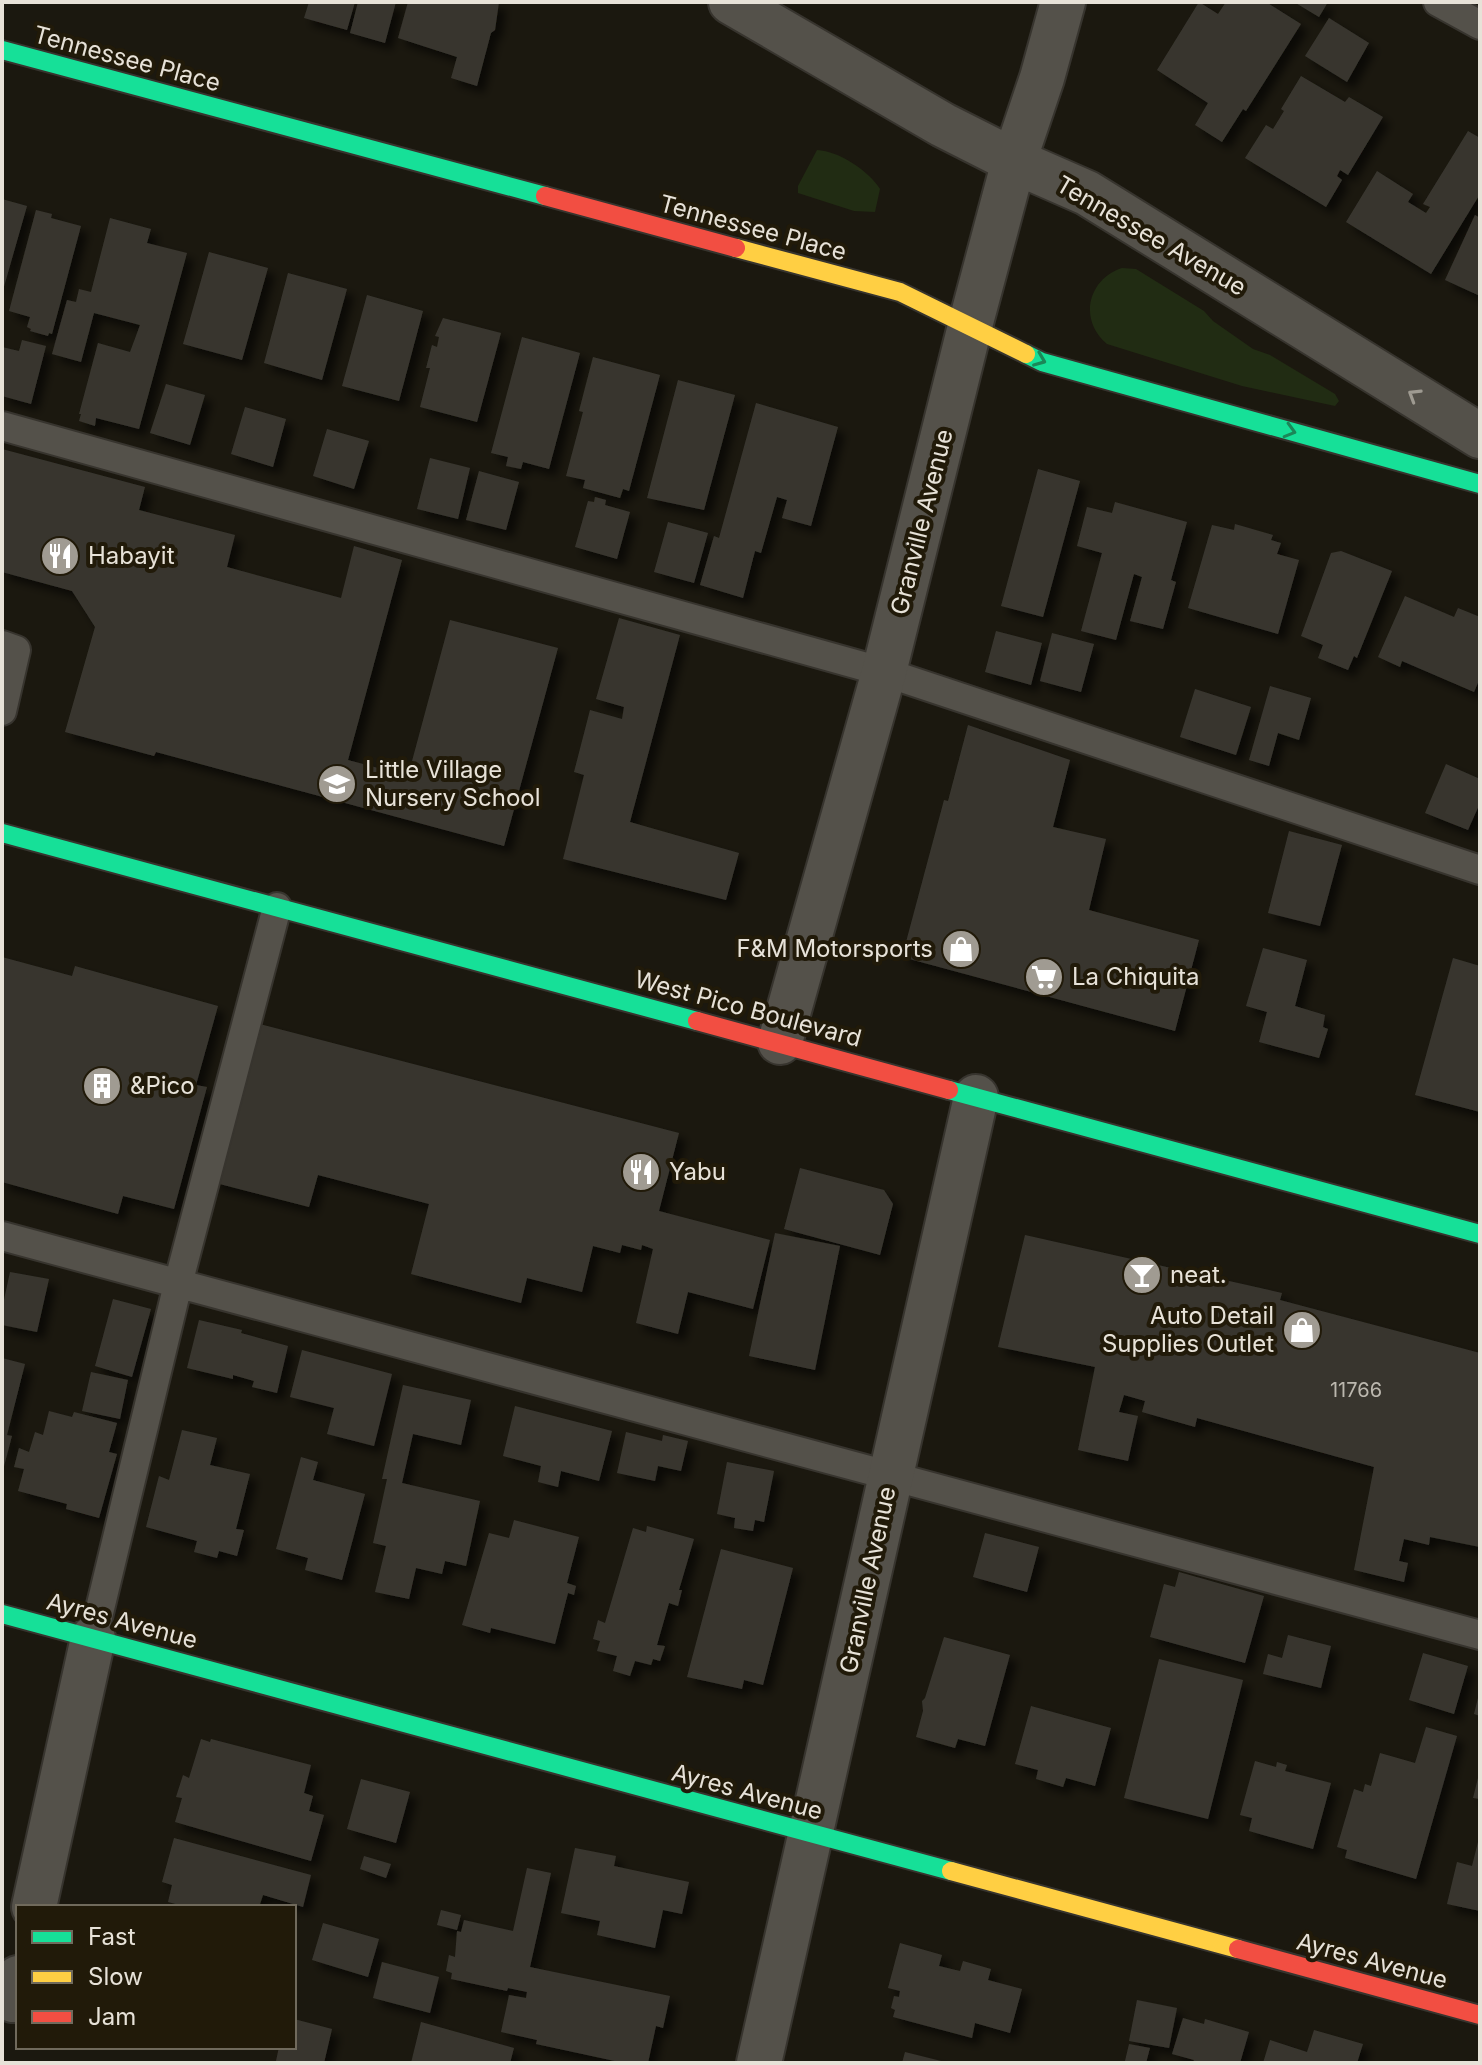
<svg xmlns="http://www.w3.org/2000/svg" width="1482" height="2065" font-family="Inter,sans-serif">
  <style>
    .green { fill: #212c13 }
    .building { fill: #38362f; filter: url(#shadow) }
    .lines { fill: none; stroke-linecap: round; stroke-linejoin: round }
    .lane-casing { stroke: #37342e; stroke-width: 32 }
    .street-casing { stroke: #37342e; stroke-width: 48 }
    .fast-casing { stroke: #37342e; stroke-width: 22 }
    .slow-casing { stroke: #37342e; stroke-width: 22 }
    .jam-casing { stroke: #37342e; stroke-width: 22 }
    .lane { stroke: #54514a; stroke-width: 28 }
    .street { stroke: #54514a; stroke-width: 44 }
    .fast { stroke: #16e098; stroke-width: 18 }
    .slow { stroke: #ffcf43; stroke-width: 18 }
    .jam { stroke: #f24e42; stroke-width: 18 }
    .oneway { stroke: #1b8758 }
    .oneway2 { stroke: #9e9a91 }
    .labels { text-anchor: middle; stroke-width: 8; stroke-linejoin: round; paint-order: stroke }
    .number-label { font-size: 20px; fill: #bbb7ae }
    .street-label { font-size: 24px; fill: #e7e2d8; stroke: #211a09 }
    .poi-label { font-size: 24px; fill: #e7e2d8; stroke: #211a09; text-anchor: start }
  </style>
  <defs>
    <filter id="shadow"><feDropShadow dx="7" dy="7" stdDeviation="4" flood-color="#0009"/></filter>
  </defs>
  <rect width="100%" height="100%" fill="#1b180f"/>
  <path class="green" d="M817,150C839,151 869,171 880,189L875,212L854,211L798,193V186Z
    M1122,268L1136,269L1204,311L1213,321L1253,349L1270,355L1335,394L1339,401L1335,406L1242,386L1107,344C1078,320 1088,279 1122,268Z"/>
  <path class="building" d="M309,2H355L347,30L304,18Z
    M358,2H396L385,43L350,33Z
    M408,2H499L495,30L491,33L477,86L451,78L457,57L398,38Z
    M1199,2L1218,14L1226,2H1266L1301,24L1246,111L1243,109L1222,142L1195,125L1208,103L1157,70Z
    M1294,2H1328L1319,17Z
    M1329,18L1369,43L1347,82L1305,56Z
    M1301,76L1345,102L1349,97L1383,117L1348,175L1340,170L1337,176L1342,180L1326,207L1245,158L1266,125L1273,129L1284,111L1281,109Z
    M1468,131L1480,138V194L1431,274L1346,222L1377,171L1413,194L1408,202L1426,213L1430,207L1423,204Z
    M2,199L27,206L3,290H2Z
    M36,210L52,214L51,218L81,226L52,334L49,333L48,336L30,331L31,329L27,327L30,317L9,311Z
    M1475,215L1480,218V296L1445,280Z
    M110,218L151,229L147,243L187,253L139,429L96,418L95,426L79,421L81,414H79L98,343L130,352L140,325L94,313L81,362L52,354L67,300L76,302L79,289L91,292Z
    M209,252L268,268L242,360L183,344Z
    M288,273L347,289L322,380L264,363Z
    M367,295L423,311L399,401L342,386Z
    M443,318L501,333L477,422L420,407L430,368H426L432,345L437,347L439,337L435,336Z
    M522,337L580,353L549,469L523,462L521,469L506,466L508,457L491,453Z
    M22,340L46,346L31,404L2,396V347L19,351Z
    M593,357L660,375L629,491L623,489L620,498L583,488L585,480L566,476L583,412L579,411Z
    M678,380L735,395L704,510L647,498Z
    M166,384L205,395L190,445L150,433Z
    M756,403L838,427L811,526L782,518L787,500L777,497L761,553L755,551L743,598L700,585L714,536L719,538Z
    M245,407L286,419L273,467L231,454Z
    M327,429L369,441L354,489L313,476Z
    M2,449L145,487L139,510L235,535L227,567L341,598L354,546L402,560L348,760L408,776L450,620L558,648L504,846L156,752L154,756L65,732L95,627L72,591L2,572Z
    M430,458L470,468L458,519L417,509Z
    M1038,469L1080,481L1043,617L1001,606Z
    M479,471L519,482L506,530L466,520Z
    M595,497L606,500L605,505L630,512L617,559L575,547L588,501L594,502Z
    M1115,502L1187,522L1171,580L1176,582L1163,629L1130,621L1142,577L1134,574L1116,640L1081,631L1102,553L1077,546L1087,507L1112,513Z
    M668,522L708,533L694,583L654,572Z
    M1235,524L1273,535L1271,540L1281,543L1277,554L1299,560L1278,634L1188,608L1212,525L1234,530Z
    M1341,551L1392,571L1357,658L1354,656L1348,670L1318,658L1323,645L1301,636L1331,553Z
    M1405,596L1454,617L1458,608L1480,617V678L1474,692L1402,661L1400,667L1378,657Z
    M619,618L680,635L630,822L739,853L726,900L563,859L584,775L574,772L590,710L622,719L624,707L596,699Z
    M996,631L1042,643L1031,685L985,672Z
    M1052,633L1094,644L1081,692L1040,681Z
    M1270,686L1311,698L1299,740L1278,733L1269,766L1249,760Z
    M1195,689L1251,707L1236,755L1180,737Z
    M968,725L1070,760L1053,827L1106,839L1089,910L1199,940L1175,1031L902,957L944,800L948,801Z
    M1446,764L1480,779V803L1468,830L1425,813Z
    M1289,831L1342,845L1320,926L1268,913Z
    M1263,948L1307,960L1295,1006L1325,1015L1323,1027L1328,1029L1319,1058L1259,1042L1267,1012L1246,1006Z
    M2,957L72,976L75,966L218,1006L196,1085L207,1087L174,1209L123,1196L118,1214L2,1182Z
    M1453,958L1480,966V1112L1415,1095Z
    M252,1022L679,1133L659,1211L770,1240L753,1309L688,1292L678,1334L636,1323L653,1249L642,1245L641,1250L622,1245L620,1253L593,1246L582,1292L527,1278L521,1303L411,1274L429,1204L318,1175L309,1207L212,1182Z
    M800,1168L884,1190L893,1204L880,1255L784,1229Z
    M775,1233L840,1246L815,1370L749,1356Z
    M1025,1235L1282,1293L1280,1300L1480,1353V1547L1430,1537L1429,1545L1404,1539L1399,1561L1408,1563L1404,1582L1354,1570L1374,1467L1197,1418L1195,1427L1142,1412L1145,1401L1124,1395L1119,1412L1138,1416L1128,1461L1078,1450L1095,1367L998,1347Z
    M10,1272L49,1279L37,1332L2,1325V1309Z
    M113,1299L151,1309L132,1377L95,1366Z
    M199,1320L242,1330L241,1333L288,1346L277,1393L252,1387L254,1381L233,1375V1379L187,1368Z
    M302,1350L392,1374L374,1446L327,1434L334,1408L290,1397Z
    M2,1358L25,1364L7,1435L12,1436L3,1470Z
    M91,1372L128,1380L120,1419L82,1411Z
    M403,1385L471,1400L461,1445L413,1434L402,1483L480,1501L466,1566L445,1561L442,1574L416,1568L409,1599L375,1592L386,1546L373,1543L387,1479H382Z
    M515,1406L612,1431L599,1481L561,1471L558,1487L538,1482L541,1466L503,1456Z
    M49,1411L72,1417L74,1412L117,1423L109,1452L117,1454L99,1518L66,1509L67,1504L18,1491L24,1469L14,1467L19,1448L29,1452L35,1432L43,1435Z
    M182,1430L217,1438L210,1465L250,1474L236,1529L244,1530L237,1556L219,1551L217,1558L194,1552L197,1541L146,1527L159,1476L169,1480Z
    M626,1432L662,1441L663,1435L688,1441L681,1471L658,1466L655,1481L617,1473Z
    M301,1457L318,1462L313,1480L365,1494L342,1580L305,1570L308,1558L276,1549Z
    M727,1462L774,1471L764,1522L755,1520L753,1531L734,1528L735,1518L717,1514Z
    M514,1520L579,1537L567,1583L576,1586L574,1595L568,1593L555,1644L491,1628L490,1633L462,1625L489,1533L509,1538Z
    M647,1526L694,1539L679,1590H682L678,1606L669,1603L657,1645L665,1646L660,1661L653,1659L651,1665L635,1661L630,1676L613,1671L617,1656L597,1651L600,1641L593,1639L598,1620L605,1623L633,1528L646,1532Z
    M985,1533L1039,1547L1027,1592L973,1577Z
    M721,1549L793,1568L763,1685L744,1680L742,1689L687,1677Z
    M1179,1572L1264,1596L1245,1663L1150,1637L1164,1584L1175,1587Z
    M1288,1635L1331,1646L1321,1688L1263,1674L1268,1654L1282,1658Z
    M944,1637L1010,1655L985,1746L958,1739L955,1748L916,1737L923,1711L922,1701L925,1698Z
    M1423,1653L1468,1666L1454,1714L1409,1700Z
    M1159,1659L1243,1680L1208,1819L1124,1798Z
    M1479,1694H1480V1716L1474,1714Z
    M1031,1706L1111,1728L1095,1786L1066,1778L1063,1787L1036,1779L1038,1770L1015,1764Z
    M1426,1727L1457,1736L1416,1879L1345,1858L1347,1850L1337,1847L1354,1789L1363,1792L1365,1784L1371,1786L1380,1753L1415,1763Z
    M201,1739L210,1742L211,1739L311,1765L304,1793L313,1796L309,1811L324,1815L311,1861L175,1822L182,1798L176,1797L183,1775L189,1778Z
    M1255,1761L1276,1767L1277,1762L1287,1765L1285,1771L1331,1783L1313,1849L1249,1831L1252,1818L1240,1815Z
    M1479,1774L1480,1775V1799L1473,1798Z
    M361,1779L410,1792L396,1843L347,1829Z
    M174,1838L311,1875L303,1907L263,1895L259,1907H187L168,1902L172,1885L162,1882Z
    M1479,1838H1480V1911L1447,1904L1457,1862L1472,1866Z
    M575,1848L616,1856L614,1866L689,1882L682,1914L663,1910L655,1948L597,1935L600,1921L561,1913Z
    M364,1856L391,1864L386,1878L360,1869Z
    M527,1868L551,1873L530,1967L670,1996L663,2028L656,2026L648,2063H624L536,2044L537,2040L501,2032L509,1995L526,1998L527,1992L508,1988L507,1991L451,1979L452,1973L446,1971L449,1955L455,1957L457,1931L461,1932L464,1920L513,1931Z
    M441,1910L461,1915L457,1930L437,1925Z
    M323,1923L379,1939L368,1977L312,1960Z
    M900,1943L942,1955L939,1966L960,1971L963,1961L991,1969L988,1980L1022,1989L1010,2033L975,2023L972,2038L893,2017L895,2010L891,2008L894,1996L899,1997L900,1991L888,1988Z
    M382,1962L439,1977L430,2013L373,1998Z
    M1137,2000L1177,2008L1169,2048L1129,2041Z
    M1183,2018L1204,2024L1205,2019L1249,2032L1240,2063H1193L1194,2060L1172,2054Z
    M294,2019L332,2029L324,2063L276,2061L279,2047H294Z
    M421,2022L514,2048L510,2063H411Z
    M1314,2030L1363,2044L1357,2063H1263L1270,2040L1307,2052Z
    M1129,2044L1150,2048L1146,2063L1125,2061Z
    M905,2052L945,2062L944,2063H902Z"/>
  <g class="lines">
    <g class="lane-casing">
      <path id="lane" d="M1438,2L1480,25
        M2,426L884,672L1480,870
        M2,645L16,650L2,711
        M2,1236L1480,1635
        M93,1638L178,1284L277,907"/>
    </g>
    <g class="street-casing">
      <path id="street" d="M731,2L943,125L1014,161L1087,193L1480,436
        M780,1042L884,672L970,326L1014,161L1042,78L1063,2
        M34,1907L93,1638
        M13,2000L18,1978
        M759,2063L976,1097"/>
    </g>
    <g class="fast-casing">
      <path id="fast" d="M2,50L545,196
        M1026,354L1042,362L1480,484
        M2,833L697,1021
        M949,1090L1480,1234
        M2,1614L951,1871"/>
    </g>
    <g class="slow-casing">
      <path id="slow" d="M736,248L900,292L1026,354
        M951,1871L1238,1949"/>
    </g>
    <g class="jam-casing">
      <path id="jam" d="M545,196L736,248
        M697,1021L949,1090
        M1238,1949L1480,2015"/>
    </g>
    <use href="#lane" class="lane"/>
    <use href="#street" class="street"/>
    <use href="#fast" class="fast"/>
    <use href="#slow" class="slow"/>
    <use href="#jam" class="jam"/>
  </g>
  <defs><path id="oneway-chevron" d="M-2-3.5L2.5 0L-2 3.5" fill="none" stroke-width="1.6" stroke-linecap="round" stroke-linejoin="round" transform="scale(2)"/></defs>
  <g class="oneway">
    <use href="#oneway-chevron" transform="translate(1040 360) rotate(22)"/>
    <use href="#oneway-chevron" transform="translate(1290 431) rotate(16)"/>
  </g>
  <use class="oneway2" href="#oneway-chevron" transform="translate(1414 395) rotate(-148)"/>
  <defs>
    <g id="restaurant-disc" transform="scale(2)"><circle r="9.5" fill="#a09b92" stroke="#211a09"/><path d="M-5-6h1v4h1v-4h1v4h1v-4h1v5L-1.5 .5V6h-2V.5L-5-1ZM5-6V6H3V1.5H1.5Q1.5-4 5-6Z" fill="#fff"/></g>
    <g id="school-disc" transform="scale(2)"><circle r="9.5" fill="#a09b92" stroke="#211a09"/><path d="M0-5L7-2L0 1L-7-2ZM-4 1L0 2.5L4 1V4Q0 6-4 4Z" fill="#fff"/></g>
    <g id="shop-disc" transform="scale(2)"><circle r="9.5" fill="#a09b92" stroke="#211a09"/><path d="M-5-2.5h2.3a2.7 3.5 0 0 1 5.4 0H5L5.5 6h-11ZM-1.5-2.5h3a1.5 2.3 0 0 0-3 0Z" fill="#fff"/></g>
    <g id="supermarket-disc" transform="scale(2)"><circle r="9.5" fill="#a09b92" stroke="#211a09"/><path d="M-6-5.5h2.5l.6 2H6L4.5 2H-2.5L-4.4-4H-6ZM-1.5 3.2a1.3 1.3 0 1 0 .1 0ZM3 3.2a1.3 1.3 0 1 0 .1 0Z" fill="#fff"/></g>
    <g id="building-disc" transform="scale(2)"><circle r="9.5" fill="#a09b92" stroke="#211a09"/><path d="M-4-6H4V6H1V3H-1V6H-4ZM-2.5-4.3h1.7v1.8h-1.7ZM.8-4.3h1.7v1.8H.8ZM-2.5-1h1.7V.8h-1.7ZM.8-1h1.7V.8H.8Z" fill="#fff"/></g>
    <g id="bar-disc" transform="scale(2)"><circle r="9.5" fill="#a09b92" stroke="#211a09"/><path d="M-6-5H6L.8 .8V4.5H3.5V6h-7V4.5H-.8V.8Z" fill="#fff"/></g>
  </defs>
  <g fill-rule="evenodd">
    <use href="#restaurant-disc" x="60" y="556"/>
    <use href="#school-disc" x="337" y="784"/>
    <use href="#shop-disc" x="961" y="949"/>
    <use href="#supermarket-disc" x="1044" y="977"/>
    <use href="#building-disc" x="102" y="1086"/>
    <use href="#restaurant-disc" x="641" y="1172"/>
    <use href="#bar-disc" x="1142" y="1275"/>
    <use href="#shop-disc" x="1302" y="1330"/>
  </g>
  <g class="labels">
    <g class="number-label">
      <text x="1356" y="1397">11766</text>
    </g>
    <g class="street-label">
      <text transform="translate(127 59) rotate(15)" y="8">Tennessee Place</text>
      <text transform="translate(753 228) rotate(15)" y="8">Tennessee Place</text>
      <text transform="translate(1151 236) rotate(30)" y="8">Tennessee Avenue</text>
      <text transform="translate(922 522) rotate(-76)" y="8">Granville Avenue</text>
      <text transform="translate(748 1009) rotate(15)" y="8">West Pico Boulevard</text>
      <text transform="translate(868 1580) rotate(-78)" y="8">Granville Avenue</text>
      <text transform="translate(122 1621) rotate(15)" y="8">Ayres Avenue</text>
      <text transform="translate(747 1792) rotate(15)" y="8">Ayres Avenue</text>
      <text transform="translate(1372 1961) rotate(15)" y="8">Ayres Avenue</text>
    </g>
    <g class="poi-label">
      <text x="88" y="564">Habayit</text>
      <text x="365" y="778">Little Village<tspan x="365" dy="28">Nursery School</tspan></text>
      <text x="933" y="957" text-anchor="end">F&amp;M Motorsports</text>
      <text x="1072" y="985">La Chiquita</text>
      <text x="130" y="1094">&amp;Pico</text>
      <text x="669" y="1180">Yabu</text>
      <text x="1170" y="1283">neat.</text>
      <text x="1274" y="1324" text-anchor="end">Auto Detail<tspan x="1274" dy="28">Supplies Outlet</tspan></text>
    </g>
  </g>
  <rect width="1482" height="2065" fill="none" stroke="#e7e2d8" stroke-width="8"/>
  <rect x="16" y="1905" width="280" height="144" fill="#211a09" stroke="#706a5c" stroke-width="2"/>
  <rect x="32" y="1931" width="40" height="12" fill="#16e098" stroke="#706a5c" stroke-width="2"/>
  <text x="88" y="1945" font-size="24" fill="#e7e2d8">Fast</text>
  <rect x="32" y="1971" width="40" height="12" fill="#ffcf43" stroke="#706a5c" stroke-width="2"/>
  <text x="88" y="1985" font-size="24" fill="#e7e2d8">Slow</text>
  <rect x="32" y="2011" width="40" height="12" fill="#f24e42" stroke="#706a5c" stroke-width="2"/>
  <text x="88" y="2025" font-size="24" fill="#e7e2d8">Jam</text>
</svg>
